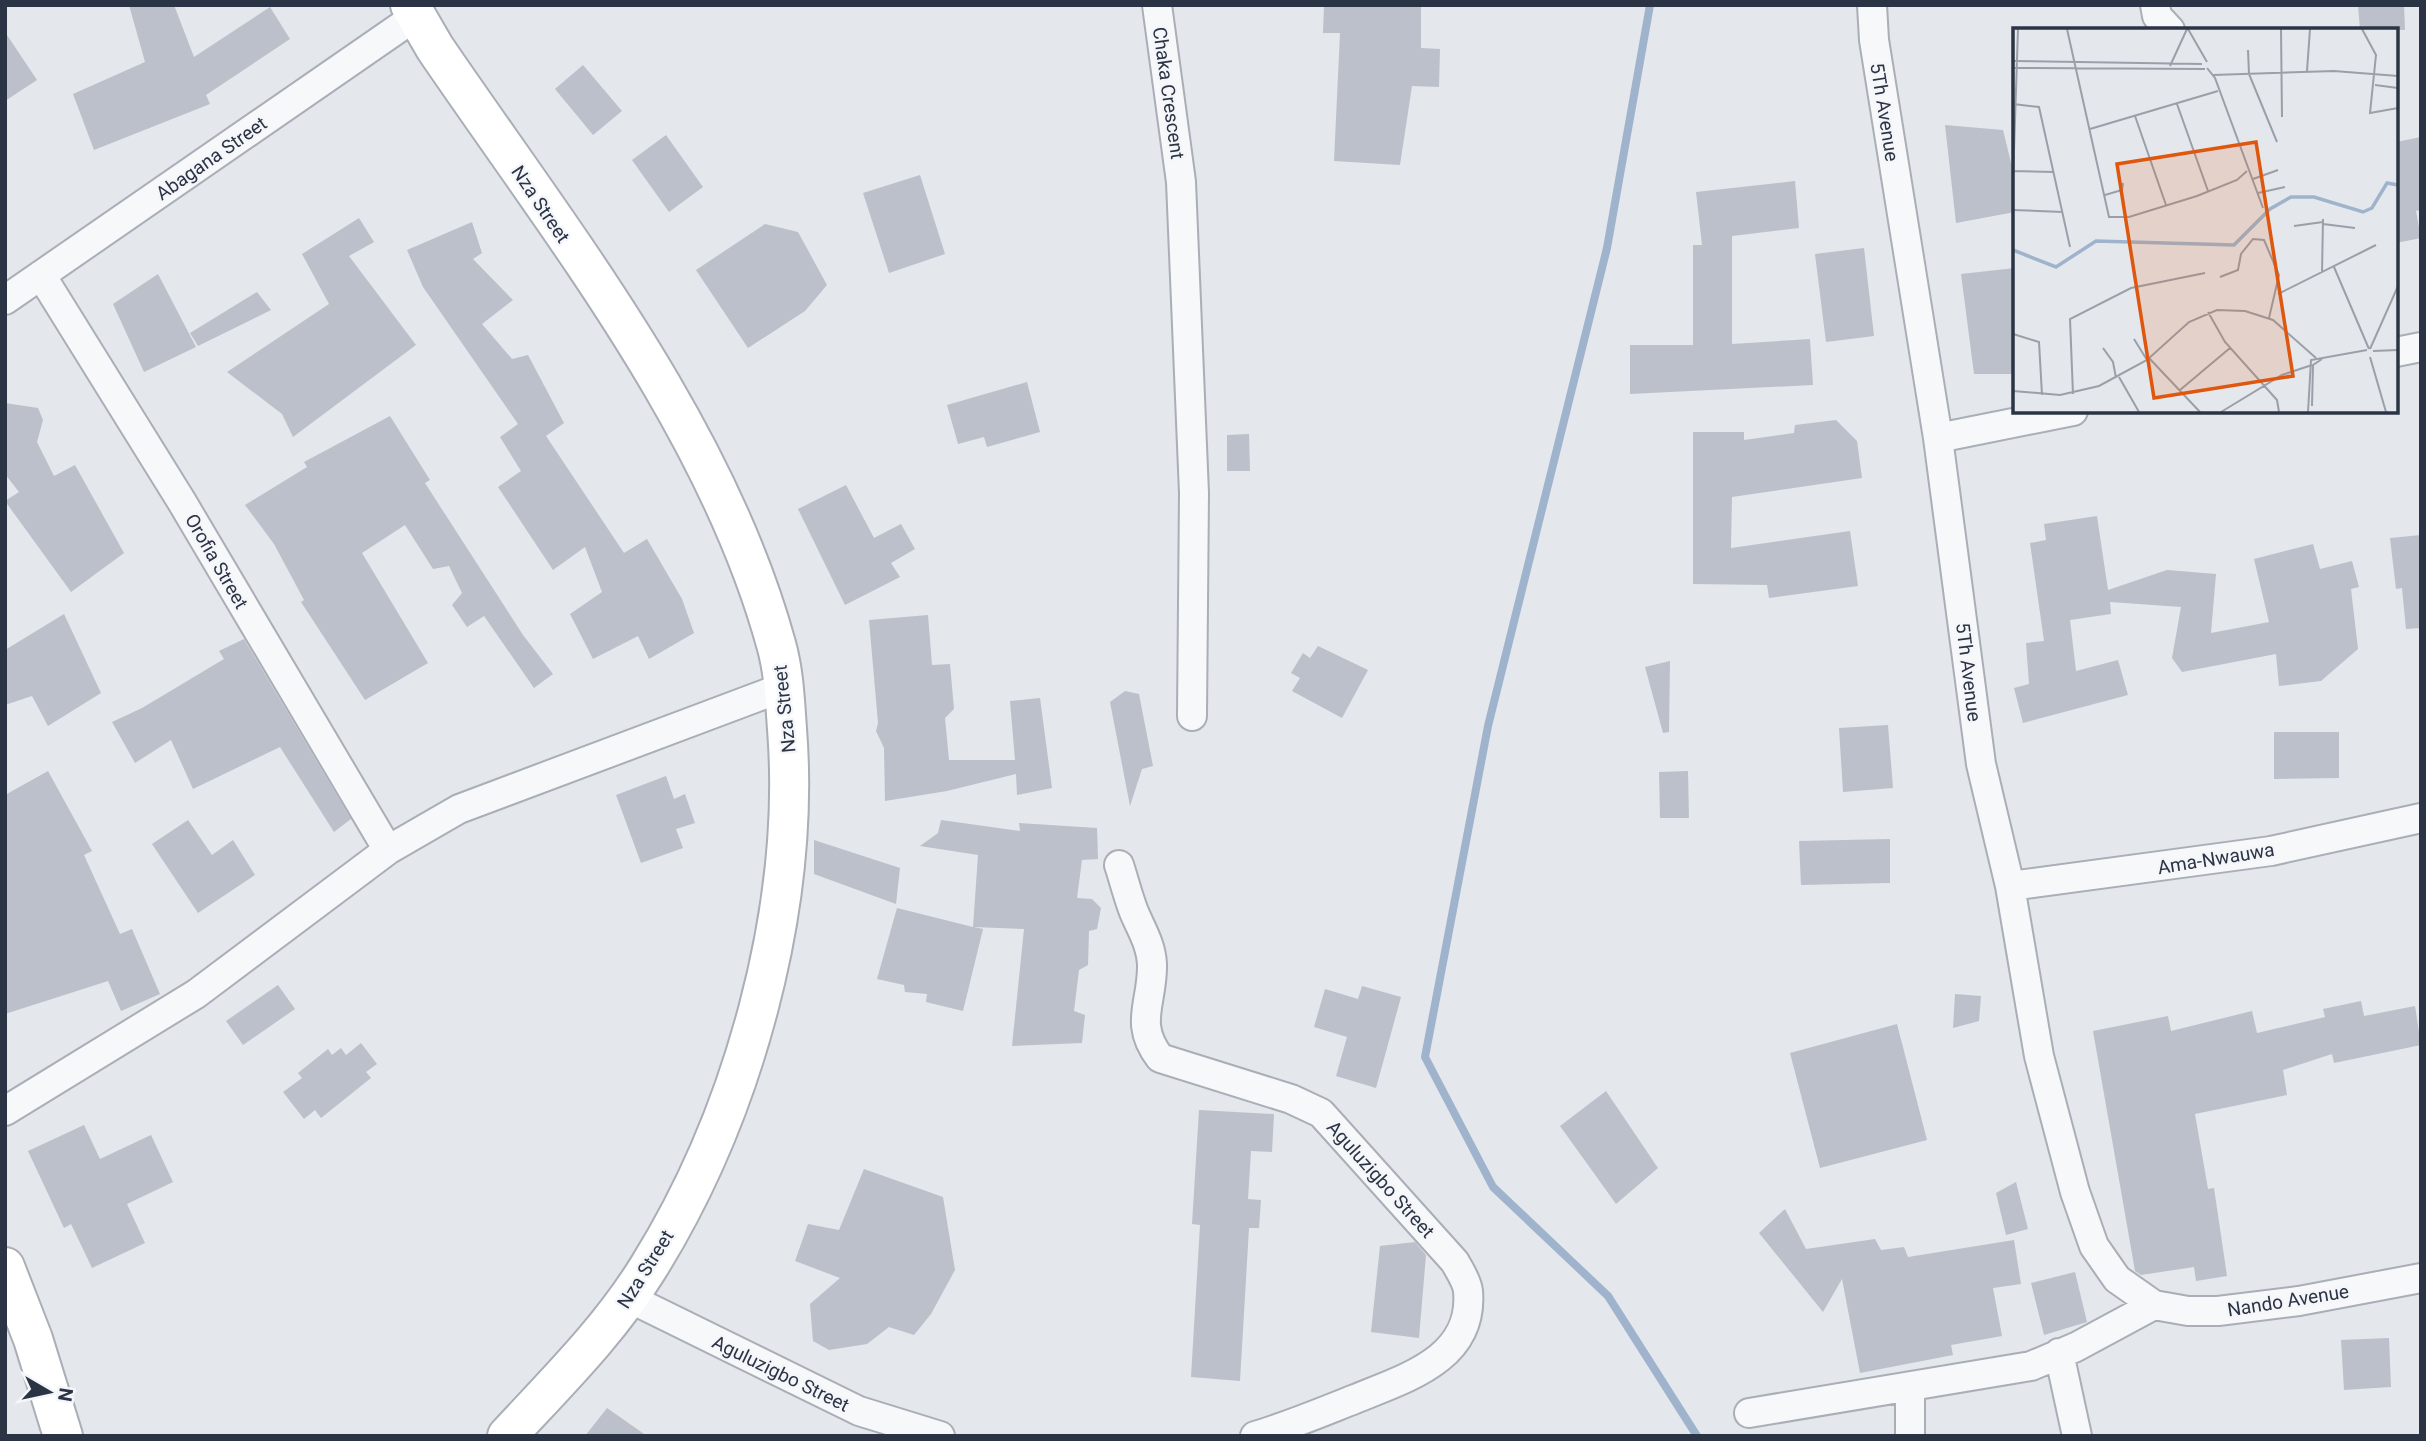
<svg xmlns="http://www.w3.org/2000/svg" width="2426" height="1441" font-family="Roboto,sans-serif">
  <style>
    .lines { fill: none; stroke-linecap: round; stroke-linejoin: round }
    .stream { stroke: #9fb4cc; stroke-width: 8 }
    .building { fill: #bbc0ca }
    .street-casing { stroke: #a9aeb7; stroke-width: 32 }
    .secondary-casing { stroke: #a9aeb7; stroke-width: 42 }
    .street { stroke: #f7f8fa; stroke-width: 28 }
    .secondary { stroke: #fff; stroke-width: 38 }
    .labels { text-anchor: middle; stroke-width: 5; stroke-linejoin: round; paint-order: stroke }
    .street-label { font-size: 19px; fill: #2b3445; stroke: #f4f6f9 }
    .inset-river { fill: none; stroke: #9fb4cc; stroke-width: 3.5 }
    .inset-road { fill: none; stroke: #9a9fa9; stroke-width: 2 }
    .view { fill: #df570f; fill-opacity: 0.15; stroke: #df570f; stroke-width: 3.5 }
    .inset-edge { fill: none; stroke: #2b3445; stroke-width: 3.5 }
  </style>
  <rect width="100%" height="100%" fill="#e4e7ec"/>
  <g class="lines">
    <path class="stream" d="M1650,5L1607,248L1488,726L1425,1057L1493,1187L1608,1296L1697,1436"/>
  </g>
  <path class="building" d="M129,5H174L194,57L270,7L290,39L206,95L210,104L94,150L73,94L145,62Z
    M1324,5L1421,7V48L1440,49L1439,87L1412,86L1400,165L1334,161L1340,33H1323Z
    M2358,5H2404L2405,30H2360Z
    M5,32L37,80L5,101Z
    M583,65L622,111L593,135L555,89Z
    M1945,125L2003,130L2015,179V212L1956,223Z
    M666,135L703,187L669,212L632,160Z
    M2421,137V210L2416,211L2421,238L2396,243V142Z
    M920,175L945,254L889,273L863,193Z
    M1795,181L1799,228L1732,236V344L1810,339L1813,385L1630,394V345H1693V245H1702L1696,192Z
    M359,218L374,242L349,256L416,345L293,437L282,414L227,372L329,304L302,254Z
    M472,222L482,253L473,259L513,300L482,324L512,359L528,355L564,423L546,436L624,553L647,539L682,599L694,633L649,659L638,636L593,659L570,614L602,592L585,547L553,570L498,487L521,471L500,437L518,424L423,287L407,250Z
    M765,224L798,232L827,285L805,311L748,348L696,270Z
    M1864,248L1874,336L1826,342L1815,254Z
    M2015,268V374H1974L1961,274Z
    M158,274L196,347L144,372L113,304Z
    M257,292L271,310L198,346L190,333Z
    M1027,382L1040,432L987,447L984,437L958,444L947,405Z
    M5,403L38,408L43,420L37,442L54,476L75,465L124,553L71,592L5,501L19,492L5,474Z
    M390,416L430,480L425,483L523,635L553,674L534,688L484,616L467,627L452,605L462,593L449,566L433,569L405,525L362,553L428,663L365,700L301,602L304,600L274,544L245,505L307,467L304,462Z
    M1836,420L1857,441L1862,478L1732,497L1731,548L1850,531L1858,586L1769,598L1767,585L1693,584V432H1744V440L1794,433L1795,425Z
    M1249,434L1250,471H1227V435Z
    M846,485L874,538L901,524L915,549L891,563L900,577L845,605L798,509Z
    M2097,516L2108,590L2167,570L2216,574L2211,633L2269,622L2254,559L2313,544L2320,569L2352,561L2359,587L2351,589L2358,649L2321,681L2279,686L2276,654L2182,672L2172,658L2181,607L2110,602L2111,614L2070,620L2076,671L2118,660L2128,695L2023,723L2014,688L2029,684L2026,643L2044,641L2030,543L2046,540L2044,524Z
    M2421,535V628L2406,629L2402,588L2396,589L2390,538Z
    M64,614L101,693L48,726L32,696L5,705V650Z
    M928,615L932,665L950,664L954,709L945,718L949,760H1015L1010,701L1040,698L1052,788L1017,795L1016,774L947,791L885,801L884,748L876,731L878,723L869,620Z
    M244,639L351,819L334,832L280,747L193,789L171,740L135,763L112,722L142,708L224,659L219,651Z
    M1318,646L1368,670L1342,718L1292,691L1300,678L1291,673L1303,653L1310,658Z
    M1670,661L1669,732L1663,733L1645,667Z
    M1125,691L1139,694L1153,766L1142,769L1130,806L1110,702Z
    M1888,725L1893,788L1843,792L1839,728Z
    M2274,732H2339V778L2274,779Z
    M48,771L92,851L84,855L120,934L132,929L160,994L121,1011L108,981L5,1014V795Z
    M1688,771L1689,818H1660L1659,772Z
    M666,776L674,799L685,794L695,823L676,829L683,848L641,863L616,795Z
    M188,820L212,855L233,840L255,875L198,913L152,844Z
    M941,820L1020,831L1019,823L1097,828L1098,859L1082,860L1077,898L1092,899L1101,908L1097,929L1089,931L1088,965L1079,970L1074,1011L1085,1015L1082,1043L1012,1046L1024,929L974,927L983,929L963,1011L926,1002L927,994L905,992L904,985L877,979L897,908L973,927L978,855L920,846L938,833Z
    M1890,839V883L1801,885L1799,841Z
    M814,840L900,868L896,904L814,874Z
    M278,985L295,1009L243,1045L226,1021Z
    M1362,986L1401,997L1376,1088L1336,1076L1347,1037L1314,1027L1325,989L1358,999Z
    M1955,994L1981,996L1979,1021L1953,1028Z
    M2361,1001L2364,1016L2415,1006L2421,1045L2334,1063L2332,1054L2283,1070L2287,1095L2195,1114L2208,1189L2214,1188L2227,1276L2196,1281L2194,1267L2141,1275L2135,1271L2093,1031L2168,1016L2171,1031L2252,1011L2257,1033L2325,1017L2323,1009Z
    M1897,1024L1927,1140L1820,1168L1790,1053Z
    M361,1043L377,1064L366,1072L371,1078L321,1118L315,1110L304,1119L283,1092L302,1078L298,1073L328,1049L332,1055L341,1048L346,1055Z
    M1606,1091L1658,1168L1616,1204L1560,1126Z
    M1199,1110L1274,1114L1272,1152L1251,1151L1248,1199L1261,1200L1259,1228H1249L1240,1381L1191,1377L1200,1225L1192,1224Z
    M84,1125L100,1159L151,1135L173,1182L127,1204L145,1243L92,1268L71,1224L64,1228L28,1151Z
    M864,1169L943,1197L955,1270L931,1314L914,1335L889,1327L867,1344L829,1350L813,1341L810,1304L840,1278L795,1261L808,1224L839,1230Z
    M2016,1182L2028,1229L2006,1235L1996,1193Z
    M1785,1209L1806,1249L1875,1239L1881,1250L1904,1247L1908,1257L2014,1240L2021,1284L1993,1288L2002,1336L1951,1345L1953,1355L1860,1373L1842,1279L1823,1312L1759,1233Z
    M1415,1242L1426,1255L1419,1338L1371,1332L1380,1246Z
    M2075,1272L2087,1322L2044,1335L2031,1283Z
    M2389,1338L2391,1387L2344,1390L2341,1340Z
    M607,1408L647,1436H585Z"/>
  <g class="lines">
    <g class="street-casing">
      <path id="street" d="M1157,5L1181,182L1194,493L1192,716
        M1872,5L1874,40L1938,438L1981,764L2010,886L2039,1056L2075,1192L2094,1246L2117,1279L2154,1305L2188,1311H2218L2299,1301L2421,1278
        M2155,5L2157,16L2170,30
        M41,275L182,502L388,850
        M5,300L416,16
        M2396,352L2421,347
        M1938,438L2073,411
        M1119,865C1124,880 1128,897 1134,912C1141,929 1151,944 1152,964C1153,1003 1133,1023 1160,1058L1291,1099L1321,1113L1455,1262C1459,1270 1467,1281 1468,1291C1474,1359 1406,1378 1355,1399C1322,1412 1289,1426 1255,1436
        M2010,886L2271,851L2421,818
        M5,1111L196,994L388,850L459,809L784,687
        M627,1297L859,1411L940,1436
        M2059,1353L2077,1436
        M1749,1413L2031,1366L2076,1347L2154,1305
        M1910,1436V1388"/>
    </g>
    <g class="secondary-casing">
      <path id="secondary" d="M410,5L435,48C561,233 716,426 776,644C784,672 785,701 787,729C801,908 743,1116 648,1268C609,1331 557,1382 507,1436
        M5,1267L33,1339L63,1436"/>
    </g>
    <use href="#street" class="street"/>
    <use href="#secondary" class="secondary"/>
  </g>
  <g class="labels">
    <g class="street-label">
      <text transform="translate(1169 93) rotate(82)" y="7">Chaka Crescent</text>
      <text transform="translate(1885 112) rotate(81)" y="7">5Th Avenue</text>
      <text transform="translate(211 158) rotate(-35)" y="7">Abagana Street</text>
      <text transform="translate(541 204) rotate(56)" y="7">Nza Street</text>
      <text transform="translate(217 561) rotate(60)" y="7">Orofia Street</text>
      <text transform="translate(1969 672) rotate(83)" y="7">5Th Avenue</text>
      <text transform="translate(784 709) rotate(-96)" y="7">Nza Street</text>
      <text transform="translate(2216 858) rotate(-9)" y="7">Ama-Nwauwa</text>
      <text transform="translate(1381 1179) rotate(48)" y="7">Aguluzigbo Street</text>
      <text transform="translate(645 1269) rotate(-58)" y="7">Nza Street</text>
      <text transform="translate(2288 1300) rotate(-9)" y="7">Nando Avenue</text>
      <text transform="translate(781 1373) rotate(26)" y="7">Aguluzigbo Street</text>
    </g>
  </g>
  <g transform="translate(2013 28)">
    <rect width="385" height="385" fill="#e4e7ec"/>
    <path class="inset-river" d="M0,222L43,239L83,213L221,217L257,181L278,169H301L350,184L359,180L374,155L385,157"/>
    <path class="inset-road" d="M54,1L96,189H116L184,168L224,152L234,143M175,1L194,34M268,1L269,89M349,1L363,27L357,85L385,80M235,22L236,46L264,114M0,33L189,36M157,38L174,1M0,40L192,41M194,40L202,50L250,180M294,43L297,1M200,47L321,43L385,48M362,57L385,60M0,76L26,79L57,219M164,76L195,163M122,88L153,177M77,101L205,63M0,143L41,144M240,151L265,142M0,153L5,1M245,165L272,159M92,167L109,162L110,155M0,182L50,184M310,196L342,200M281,198L310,194M321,239L356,321M309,245L310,191M207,249L225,242L228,226L240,211L251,212L266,247L256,290M265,266L363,217M195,284L212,314L264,372L266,384M0,306L26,314L29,367M121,311L134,332M90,320L100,334L103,350M357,321L385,258M360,323L385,322M357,329L373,384M136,330L187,384M106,349L126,384M167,362L217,320M0,363L47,367L86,358L134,332L176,294L204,282L232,283L260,292L303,330M60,366L57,291L118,260L192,245M299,378L300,337L309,331M208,384L269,347L299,337M295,384L298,332L354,322"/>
    <path class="view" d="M243,114L280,348L141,370L104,136Z"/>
    <rect width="385" height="385" class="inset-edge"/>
  </g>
  <rect width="2426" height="1441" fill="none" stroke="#2b3445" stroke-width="14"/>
  <g transform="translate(49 1392) rotate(99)" stroke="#f4f6f9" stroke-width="5" paint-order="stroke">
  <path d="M0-5L12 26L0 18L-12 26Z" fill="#2b3445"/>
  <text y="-10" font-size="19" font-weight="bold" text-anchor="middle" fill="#2b3445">N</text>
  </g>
</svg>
